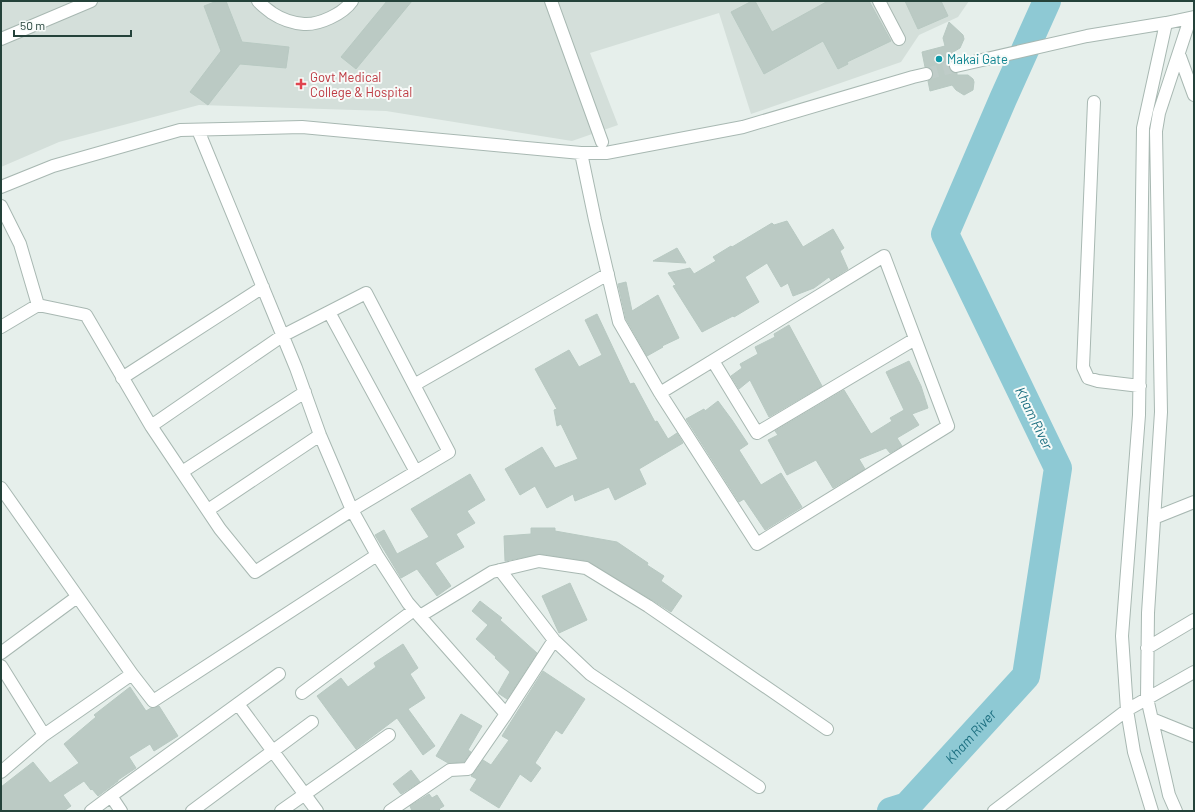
<svg xmlns="http://www.w3.org/2000/svg" width="1195" height="812" font-family="Barlow,sans-serif">
  <style>
    .built { fill: #d4dfda }
    .lines { fill: none; stroke-linecap: round; stroke-linejoin: round }
    .river { stroke: #8ec9d4; stroke-width: 28 }
    .building { fill: #bbcac4; stroke: #b8c9c2 }
    .minor-tunnel { stroke: #bfccc8; stroke-width: 12; stroke-dasharray: 12 6; stroke-linecap: butt }
    .minor-casing { stroke: #a8b8b2; stroke-width: 14 }
    .minor { stroke: #fff; stroke-width: 12 }
    .culture-dot { fill: #0f9aa8; stroke: #f7fbf9; stroke-width: 1.5 }
    .health-dot { fill: #e0444e; stroke: #f7fbf9; stroke-width: 1.5 }
    .labels { text-anchor: middle; stroke-width: 4; stroke-linejoin: round; paint-order: stroke }
    .culture-label { font-size: 13px; fill: #0d838f; stroke: #f7fbf9; text-anchor: start }
    .health-label { font-size: 13px; fill: #be3a42; stroke: #f7fbf9; text-anchor: start }
    .water-label { font-size: 14px; font-style: italic; fill: #1c6f80; stroke: #f7fbf9 }
  </style>
  <rect width="100%" height="100%" fill="#e6efeb"/>
  <path class="built" d="M1,1H969L958,17L919,35L901,62L751,114L719,13L590,53L618,125L572,141L386,111L199,105L59,142L1,167Z"/>
  <g class="lines">
    <path class="river" id="s1" d="M891,811L907,806L1026,676L1058,468L945,234L1003,99L1047,1"/>
  </g>
  <path class="building" d="M217,1H226L242,42L289,47L286,68L240,64L208,105L190,92L221,51L204,6Z
    M387,1H412L356,69L341,57Z
    M752,1H755L772,32L828,1H869L891,41L847,62L848,64L838,69L823,41L764,74L731,12Z
    M905,1H941L948,16L918,29Z
    M949,22L963,35L964,39L960,48L953,52L954,59L949,63V68L951,71L957,73V75H968L973,79L974,82L973,90L964,95L956,90L952,85L930,91L928,81L931,79L933,73L931,69L925,67L922,52L945,46L943,38Z
    M787,221L803,247L833,229L844,248L840,251L848,269L831,280L829,277L814,288L793,296L788,283L781,287L767,263L745,277L759,302L734,317L733,316L702,332L673,286L676,285L668,273L690,268L694,274L716,261L713,257L731,246L732,247L772,223L774,225Z
    M677,248L686,263L653,261Z
    M626,282L632,311L658,295L679,338L662,346L663,347L647,356L626,319L618,284Z
    M597,314L630,384L634,383L655,422L657,421L668,439L677,433L683,443L639,469L646,484L615,500L609,487L575,501L573,494L547,508L535,486L520,495L505,469L542,447L555,468L578,459L561,424L557,426L554,410L557,409L535,369L569,350L579,367L602,355L585,320Z
    M789,325L822,386L769,417L750,380L739,389L731,376L742,368L740,364L758,354L755,347L775,337L774,334Z
    M909,361L921,386L928,408L912,414L919,425L897,438L902,446L890,453L886,448L859,459L865,469L833,488L816,460L787,475L768,440L778,435L775,431L844,390L871,434L892,421L890,418L904,410L886,372Z
    M718,401L732,420L748,444L739,450L761,485L781,473L802,507L765,530L744,499L739,502L686,419L704,409L705,411Z
    M470,474L485,500L467,511L475,523L456,534L464,547L435,563L451,586L437,596L417,569L401,578L375,535L384,530L397,554L429,537L411,509Z
    M531,528H555V531L617,542L648,563L647,565L664,576L661,581L682,596L671,612L652,600L587,561L540,554L505,561L504,536L531,534Z
    M570,583L587,620L559,633L542,596Z
    M480,601L502,618L500,620L537,653L507,699L498,693L510,672L495,658L496,657L476,639L488,625L472,611Z
    M403,644L418,668L410,674L425,698L408,709L435,746L423,755L397,718L356,749L317,696L341,678L348,687L376,667L374,663Z
    M543,671L585,699L562,734L556,730L535,763L541,768L531,782L520,774L499,808L470,790L477,779L471,776L474,773L483,760L491,765L509,740L502,736Z
    M130,687L146,711L151,708L159,706L178,736L154,751L150,744L129,757L136,768L118,780V781L98,796L92,789L91,790L84,781L63,795L71,806L64,811H1V787L33,762L50,783L79,763L64,744L96,717L94,715Z
    M461,714L482,726L468,750L471,752L464,762L448,763L436,756Z
    M411,770L420,782L401,794L393,784Z
    M429,794L432,798L437,795L444,806L439,809L441,811H412L410,806Z"/>
  <g class="lines">
    <path class="minor-tunnel" d="M926,74L956,66"/>
    <g class="minor-casing">
      <path id="minor" d="M258,1C262,6 267,9 272,13C281,19 292,23 304,24C319,25 343,14 352,1
        M551,1L602,142
        M879,1L899,39
        M1,39L91,1
        M1179,54L1194,95
        M956,66L1087,36L1166,23L1194,17
        M1094,102L1083,367L1088,378L1098,381L1140,386
        M198,130L296,368L320,435L352,510L377,555L408,603L506,714
        M581,153L595,220L619,322L660,393L757,544L948,426L884,256L660,393
        M1,187L53,166L180,130L302,127L581,153H606L743,127L913,77L926,74
        M1,206L20,244L38,305L1,327
        M38,305L86,315L151,426L220,529L255,572L352,510L449,452L366,293L282,336L151,426
        M329,312L416,472
        M713,361L757,433L915,339
        M122,378L263,287
        M414,385L608,274
        M182,472L305,392
        M1,488L132,674L44,735L1,772
        M208,510L320,435
        M1154,518L1194,502
        M500,570L554,640L590,674L759,787
        M420,616L492,572L539,561L586,568L648,606L827,729
        M1147,648L1194,620
        M1,653L77,597
        M1,666L44,735
        M132,674L153,701L377,555
        M302,693L414,610
        M238,704L317,811
        M1152,719L1194,736
        M111,796L279,674
        M91,811L111,796L121,811
        M192,811L312,722
        M281,811L389,735
        M390,811L450,770L468,769L506,714L554,640
        M994,811L1127,710L1194,672
        M1152,811L1134,752L1127,710L1122,636L1139,415L1143,128L1166,23
        M1176,811L1169,795L1147,698L1148,613L1161,412L1156,131L1159,113L1190,19"/>
    </g>
    <use href="#minor" class="minor"/>
  </g>
  <circle class="culture-dot" cx="939" cy="59" r="4"/>
  <path class="health-dot" d="M299 78h4v4h4v4h-4v4h-4v-4h-4v-4h4z"/>
  <g class="labels">
    <g class="culture-label">
      <text x="947" y="64">Makai Gate</text>
    </g>
    <g class="health-label">
      <text x="310" y="82">Govt Medical<tspan x="310" dy="15">College &amp; Hospital</tspan></text>
    </g>
    <g class="water-label">
      <text transform="translate(1034 418) rotate(64)" y="5">Kham River</text>
      <text dy="5" stroke="none"><textPath href="#s1" startOffset="111">Kham River</textPath></text>
    </g>
  </g>
  <rect width="1195" height="812" fill="none" stroke="#24423a" stroke-width="4"/>
  <path d="M14 30v6h117v-6" fill="none" stroke="#24423a" stroke-width="2"/>
  <text x="20" y="30" font-size="12" fill="#24423a" stroke="#f7fbf9" stroke-width="3" paint-order="stroke">50 m</text>
</svg>
